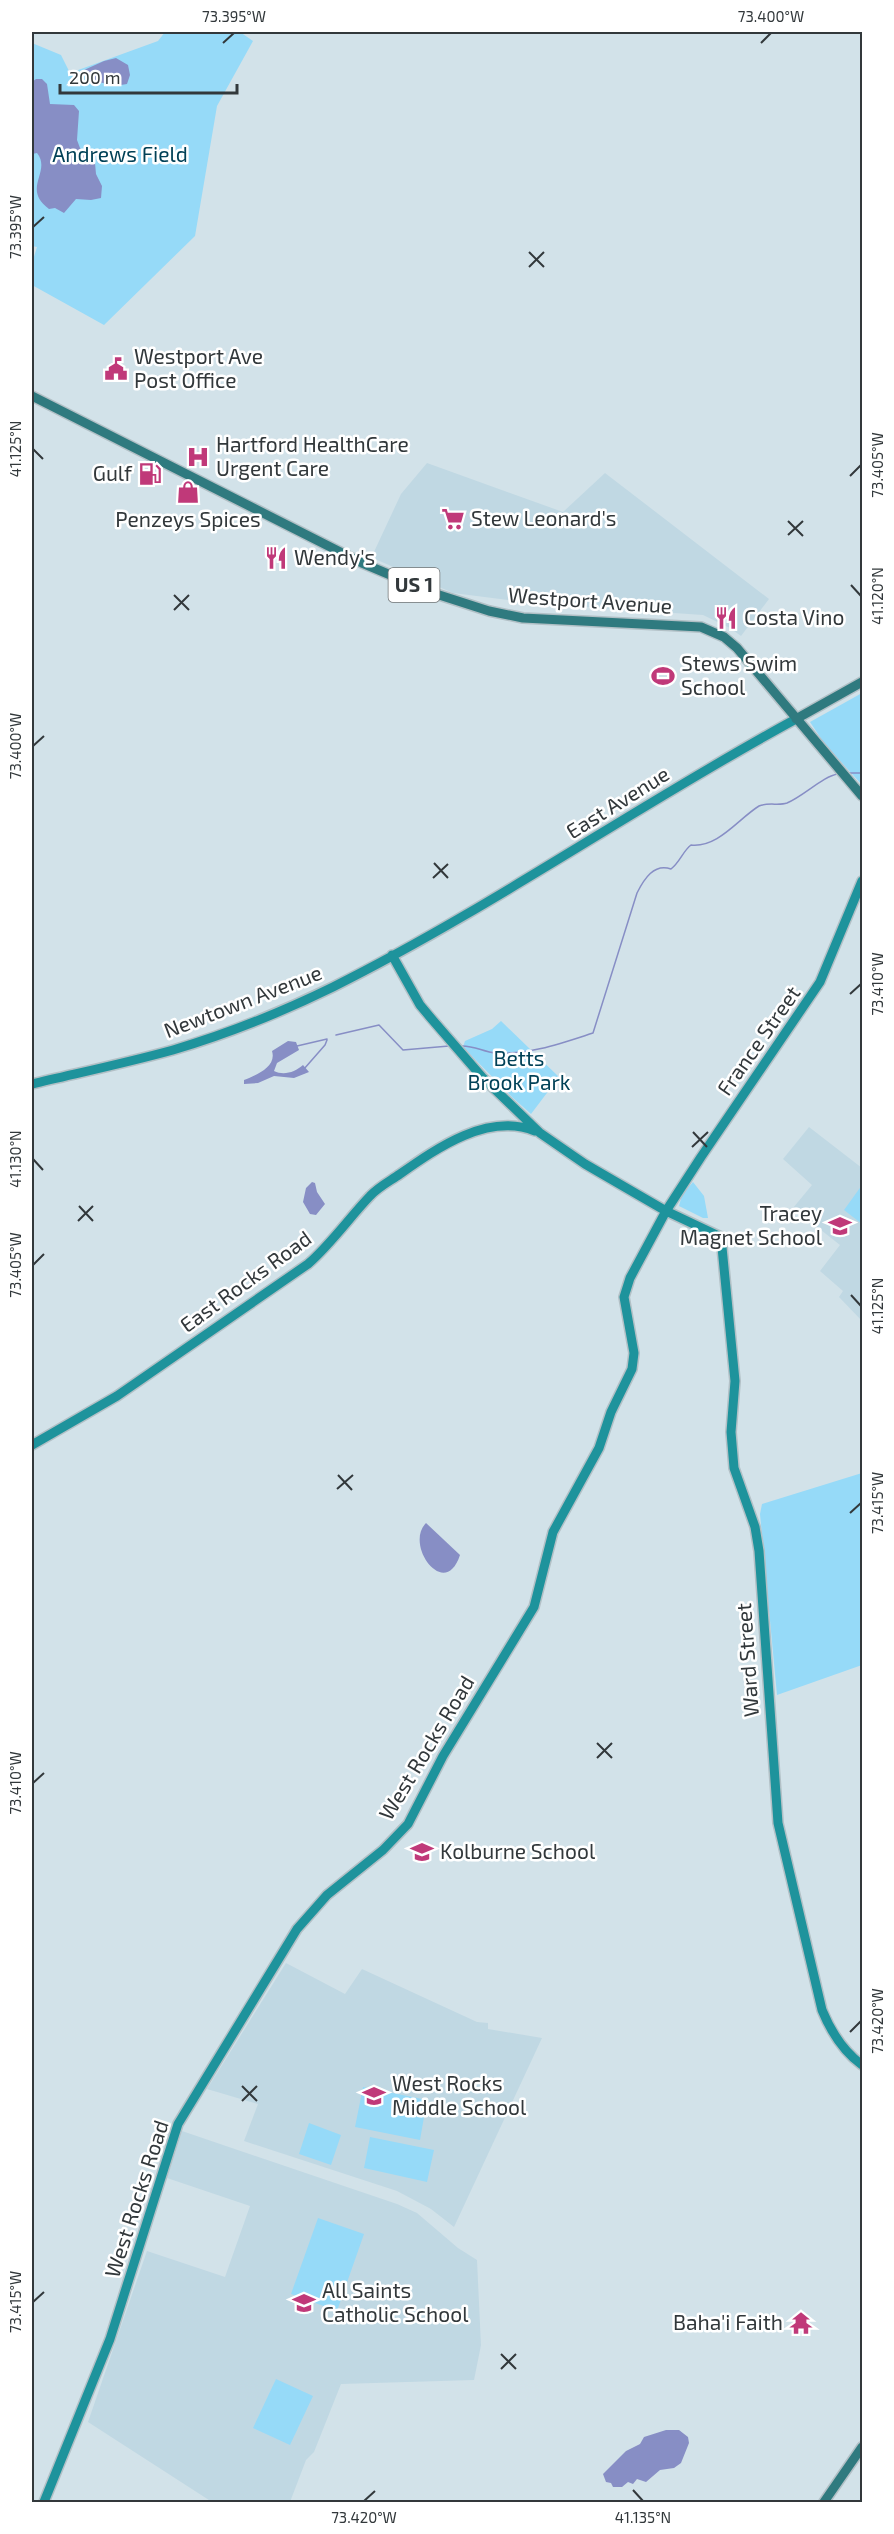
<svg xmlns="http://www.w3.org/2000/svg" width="894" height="2534" font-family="'Exo 2',sans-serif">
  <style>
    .built { fill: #c0d8e3 }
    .green { fill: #96daf8 }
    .water { fill: #878ec5 }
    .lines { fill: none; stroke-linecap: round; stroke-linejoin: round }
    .stream { stroke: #878ec5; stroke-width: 1.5 }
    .secondary-casing { stroke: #b2c0c6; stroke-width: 12 }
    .primary-casing { stroke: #b2c0c6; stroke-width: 12 }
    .secondary { stroke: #1e939c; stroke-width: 9 }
    .primary { stroke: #2f7a7f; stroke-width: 9 }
    .ticks { fill: none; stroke: #32383b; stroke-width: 2 }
    .labels { text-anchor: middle; stroke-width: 5; stroke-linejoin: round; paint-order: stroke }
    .shield { fill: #fff; stroke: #707476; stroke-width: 1.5 }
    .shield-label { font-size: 20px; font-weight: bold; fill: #32383b }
    .park-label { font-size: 21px; fill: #014157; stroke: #fff }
    .poi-label { font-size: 21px; fill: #32383b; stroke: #fff; text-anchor: start }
    .street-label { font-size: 21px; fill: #32383b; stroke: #fff }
    .neatline { fill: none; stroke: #32383b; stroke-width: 2 }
    .ticks-label { font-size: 15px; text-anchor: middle; fill: #32383b }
  </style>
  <rect width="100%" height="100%" fill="#d2e2e9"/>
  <path class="built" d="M427,463L563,512L605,473L769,599L741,636L730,628L703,615L541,604L453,593L375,559L373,554L401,494Z
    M809,1127L862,1168V1321L839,1297L843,1291L820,1271L840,1245L793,1208L812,1185L783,1159Z
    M286,1963L345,1994L362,1969L477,2022L488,2023V2029L542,2038L454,2227L431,2209L397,2191L244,2141L258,2104L207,2089Z
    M182,2131L397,2204L417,2213L458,2248L477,2260L481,2345L474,2380L341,2384L314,2452L306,2460L290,2502H212L88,2422L147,2251L225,2277L250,2206L167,2178Z"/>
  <path class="green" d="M165,32H240L253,41L217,106L195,236L104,325L32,285V263L37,247L32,246V43L61,55L70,73L158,41Z
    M862,693V785L824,743L810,722Z
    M501,1021L559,1077L531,1114L513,1098L463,1047L465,1041L492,1029Z
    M693,1182L704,1196L708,1218H703L679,1206L682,1195Z
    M862,1185V1224L844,1210Z
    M862,1473V1665L777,1695L760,1514L762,1504Z
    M363,2087L427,2100L420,2140L355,2127Z
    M309,2123L341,2135L331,2165L299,2154Z
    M370,2137L434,2150L427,2182L364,2168Z
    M318,2218L364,2234L337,2311L291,2294Z
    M276,2379L313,2396L290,2445L253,2428Z"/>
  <path class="water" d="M116,58L128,65L130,75L127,84C113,87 95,83 84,74V70L104,61Z
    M36,79H42L47,84L50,104L74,105L79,111L77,140L80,148L95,163L96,174L102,186L101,198L91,200L76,199L64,213L55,208L49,209C21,188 52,172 37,153L32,154V82Z
    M288,1041L296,1042L299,1050L277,1063L274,1071C284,1076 295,1072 303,1065L309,1072L294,1078L274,1076L258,1083L244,1084V1080C256,1075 277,1067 272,1051Z
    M312,1182L315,1183L317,1192L325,1204L316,1215L310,1214L303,1202L306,1188Z
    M426,1523L460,1555C445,1601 404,1545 426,1523Z
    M666,2430H679L688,2437L689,2443L681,2463L674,2468L660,2470L646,2482L637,2479L633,2484L628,2482L622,2487H613L611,2483L606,2482L603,2474L626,2451L640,2444L644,2437Z"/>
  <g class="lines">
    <path class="stream" d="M849,773H862
      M336,1035L379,1025L403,1050L449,1046
      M297,1046L327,1039
      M460,1046C474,1045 483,1052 496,1053C529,1055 562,1043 593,1033L637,893C644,879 654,863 671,869C680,862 683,851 691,845C718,848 738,819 759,806C768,802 779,806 787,803C804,796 823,776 838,774
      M304,1069L325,1045L327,1040"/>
    <g class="secondary-casing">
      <path id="secondary" d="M392,955L420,1005L430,1017L482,1077L540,1133L585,1164L666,1211L721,1237L735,1381L731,1432L734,1468L755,1527L759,1551L778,1823L822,2010C831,2032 843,2051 862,2065
        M32,1084C78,1073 126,1063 173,1050C227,1034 282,1012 333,987C493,907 639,804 796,719
        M32,1445L117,1396L308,1264C331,1244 349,1218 370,1196C378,1187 390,1181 400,1174C437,1148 488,1112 535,1131
        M44,2502L110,2339L178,2124L297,1929L327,1895L383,1850L408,1824L443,1756L534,1607L553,1532L599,1448L611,1412L632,1369L634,1353L624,1297L630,1278L666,1211L701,1157L820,982L862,881"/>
    </g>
    <g class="primary-casing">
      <path id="primary" d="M32,396L362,563L433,593L489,611L523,618L701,627L724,637L737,648L862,796
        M796,719L862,682
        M824,2502L862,2447"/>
    </g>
    <use href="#secondary" class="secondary"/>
    <use href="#primary" class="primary"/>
  </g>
  <path class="ticks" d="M223,43L234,33M761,43L771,33M33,227L44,217M529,252L544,267M529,267L544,252M33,449L43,459M850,476L861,465M788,521L803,536M788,535L803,521M851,585L861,596M174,595L189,610M174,610L189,595M33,746L44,736M434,863L448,878M433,878L448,864M850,994L861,984M693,1132L707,1147M692,1147L708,1132M33,1159L43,1170M79,1206L93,1221M78,1221L93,1206M33,1265L44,1254M851,1295L861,1306M338,1475L352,1490M337,1489L353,1475M850,1513L861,1503M597,1743L612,1758M597,1758L612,1743M33,1783L44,1773M850,2032L861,2021M242,2086L257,2101M242,2101L257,2086M33,2302L44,2292M501,2354L516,2369M501,2369L516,2354M633,2490L643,2501M364,2501L375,2491"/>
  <defs>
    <g id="civic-bare" transform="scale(1.8)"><path d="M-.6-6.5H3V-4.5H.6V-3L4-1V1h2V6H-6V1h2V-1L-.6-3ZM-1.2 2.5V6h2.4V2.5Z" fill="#c03979" stroke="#fff" stroke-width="2.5" paint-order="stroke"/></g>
    <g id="hospital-bare" transform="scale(1.8)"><path d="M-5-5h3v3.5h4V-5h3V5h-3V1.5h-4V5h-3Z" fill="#c03979" stroke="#fff" stroke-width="2.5" paint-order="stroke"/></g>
    <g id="fuel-bare" transform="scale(1.8)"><path d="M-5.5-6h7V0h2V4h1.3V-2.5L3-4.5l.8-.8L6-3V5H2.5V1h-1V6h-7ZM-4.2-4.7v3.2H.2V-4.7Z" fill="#c03979" stroke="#fff" stroke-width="2.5" paint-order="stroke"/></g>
    <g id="shop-bare" transform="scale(1.8)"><path d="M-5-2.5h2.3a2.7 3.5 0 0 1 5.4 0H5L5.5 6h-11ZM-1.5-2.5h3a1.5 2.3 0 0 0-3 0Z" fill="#c03979" stroke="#fff" stroke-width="2.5" paint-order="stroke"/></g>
    <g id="supermarket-bare" transform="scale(1.8)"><path d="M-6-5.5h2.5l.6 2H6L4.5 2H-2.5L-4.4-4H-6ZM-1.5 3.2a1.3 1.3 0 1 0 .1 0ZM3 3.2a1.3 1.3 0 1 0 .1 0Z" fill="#c03979" stroke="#fff" stroke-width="2.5" paint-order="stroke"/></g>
    <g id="restaurant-bare" transform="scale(1.8)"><path d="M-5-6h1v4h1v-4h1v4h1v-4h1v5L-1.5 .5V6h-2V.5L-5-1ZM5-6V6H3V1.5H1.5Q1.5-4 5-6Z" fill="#c03979" stroke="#fff" stroke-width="2.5" paint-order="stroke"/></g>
    <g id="stadium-bare" transform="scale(1.8)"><path d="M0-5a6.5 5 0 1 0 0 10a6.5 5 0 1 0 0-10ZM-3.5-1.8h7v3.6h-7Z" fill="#c03979" stroke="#fff" stroke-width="2.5" paint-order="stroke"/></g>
    <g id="school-bare" transform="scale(1.8)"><path d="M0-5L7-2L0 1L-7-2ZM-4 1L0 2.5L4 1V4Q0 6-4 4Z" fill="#c03979" stroke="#fff" stroke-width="2.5" paint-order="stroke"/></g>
    <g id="temple-bare" transform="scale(1.8)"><path d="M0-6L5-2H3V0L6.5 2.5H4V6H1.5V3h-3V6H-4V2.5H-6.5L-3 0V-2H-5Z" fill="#c03979" stroke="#fff" stroke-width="2.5" paint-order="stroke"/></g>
  </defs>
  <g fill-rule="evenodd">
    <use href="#civic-bare" x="116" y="369"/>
    <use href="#hospital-bare" x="198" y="457"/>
    <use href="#fuel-bare" x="150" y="474"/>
    <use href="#shop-bare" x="188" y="492"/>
    <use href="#supermarket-bare" x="453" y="519"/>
    <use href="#restaurant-bare" x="276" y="558"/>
    <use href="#restaurant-bare" x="726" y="618"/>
    <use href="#stadium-bare" x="663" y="676"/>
    <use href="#school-bare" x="840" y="1226"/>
    <use href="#school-bare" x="422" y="1852"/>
    <use href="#school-bare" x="374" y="2096"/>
    <use href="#school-bare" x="304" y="2303"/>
    <use href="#temple-bare" x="801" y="2323"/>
  </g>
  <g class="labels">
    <rect class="shield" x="388.5" y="568" width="51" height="34" rx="4.5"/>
    <g class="shield-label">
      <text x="414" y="592">US 1</text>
    </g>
    <g class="park-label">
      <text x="120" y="162">Andrews Field</text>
      <text x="519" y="1066">Betts<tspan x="519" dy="24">Brook Park</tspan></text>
    </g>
    <g class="poi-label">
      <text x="134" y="364">Westport Ave<tspan x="134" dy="24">Post Office</tspan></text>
      <text x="216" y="452">Hartford HealthCare<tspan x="216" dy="24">Urgent Care</tspan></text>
      <text x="132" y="481" text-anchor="end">Gulf</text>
      <text x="471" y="526">Stew Leonard's</text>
      <text x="188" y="527" text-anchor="middle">Penzeys Spices</text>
      <text x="294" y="565">Wendy's</text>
      <text x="744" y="625">Costa Vino</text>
      <text x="681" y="671">Stews Swim<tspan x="681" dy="24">School</tspan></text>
      <text x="822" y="1221" text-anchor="end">Tracey<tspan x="822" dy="24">Magnet School</tspan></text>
      <text x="440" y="1859">Kolburne School</text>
      <text x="392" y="2091">West Rocks<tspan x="392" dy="24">Middle School</tspan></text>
      <text x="322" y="2298">All Saints<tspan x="322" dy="24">Catholic School</tspan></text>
      <text x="783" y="2330" text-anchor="end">Baha'i Faith</text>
    </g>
    <g class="street-label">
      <text transform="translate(590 601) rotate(4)" y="7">Westport Avenue</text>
      <text transform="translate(618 803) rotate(-32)" y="7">East Avenue</text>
      <text transform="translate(243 1002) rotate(-21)" y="7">Newtown Avenue</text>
      <text transform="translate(759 1041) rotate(-55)" y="7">France Street</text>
      <text transform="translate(246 1282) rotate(-36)" y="7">East Rocks Road</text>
      <text transform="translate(748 1660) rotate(-94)" y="7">Ward Street</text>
      <text transform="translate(427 1748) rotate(-59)" y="7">West Rocks Road</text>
      <text transform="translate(137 2199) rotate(-72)" y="7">West Rocks Road</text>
    </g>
  </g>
  <rect width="894" height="2534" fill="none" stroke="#ffffff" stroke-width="66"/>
  <path d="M60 84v9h177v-9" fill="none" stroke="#32383b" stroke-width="3"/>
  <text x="69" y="84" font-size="18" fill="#32383b" stroke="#ffffff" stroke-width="4.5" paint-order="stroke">200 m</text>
  <rect x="33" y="33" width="828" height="2468" class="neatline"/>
  <g class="ticks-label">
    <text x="234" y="22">73.395°W</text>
    <text x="771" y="22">73.400°W</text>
    <text transform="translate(16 227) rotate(-90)" y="5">73.395°W</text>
    <text transform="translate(16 449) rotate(-90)" y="5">41.125°N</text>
    <text transform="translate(878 465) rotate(-90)" y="5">73.405°W</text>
    <text transform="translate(878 596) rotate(-90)" y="5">41.120°N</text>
    <text transform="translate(16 746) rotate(-90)" y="5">73.400°W</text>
    <text transform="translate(878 984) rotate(-90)" y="5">73.410°W</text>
    <text transform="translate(16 1159) rotate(-90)" y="5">41.130°N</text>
    <text transform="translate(16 1265) rotate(-90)" y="5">73.405°W</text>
    <text transform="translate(878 1306) rotate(-90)" y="5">41.125°N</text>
    <text transform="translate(878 1503) rotate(-90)" y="5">73.415°W</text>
    <text transform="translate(16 1783) rotate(-90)" y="5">73.410°W</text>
    <text transform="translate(878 2021) rotate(-90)" y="5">73.420°W</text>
    <text transform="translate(16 2302) rotate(-90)" y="5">73.415°W</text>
    <text x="364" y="2523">73.420°W</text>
    <text x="643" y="2523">41.135°N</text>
  </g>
</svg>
